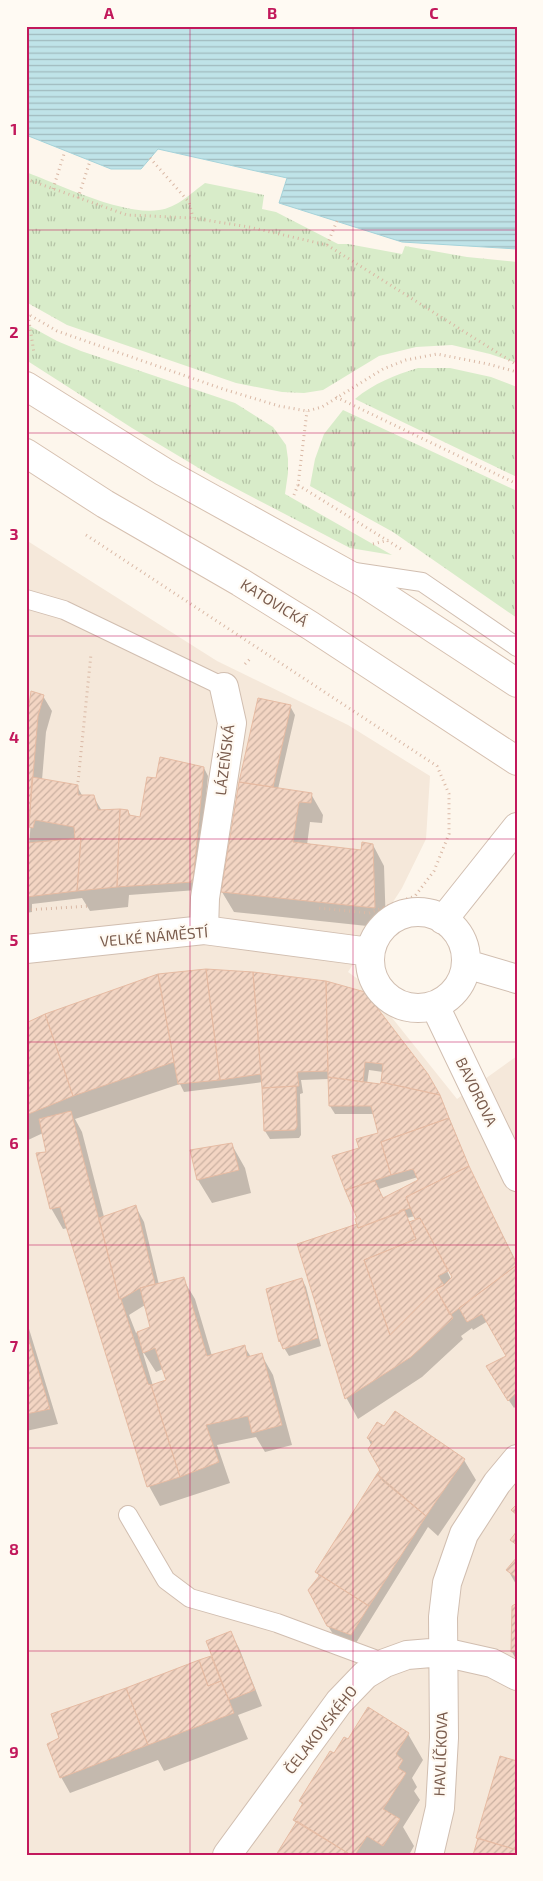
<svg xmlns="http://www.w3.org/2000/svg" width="543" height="1881" font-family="'Exo 2',sans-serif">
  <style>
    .residential { fill: #f5e8da }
    .grass { fill: url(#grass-tufts) }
    .water { fill: url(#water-rules); stroke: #a5d3da }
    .shadow { fill: #0003; fill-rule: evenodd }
    .building { fill: url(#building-hatch); stroke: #e6bba3 }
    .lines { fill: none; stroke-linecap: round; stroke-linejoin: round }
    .lane-casing { stroke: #d1beb0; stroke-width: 20 }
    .street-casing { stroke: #d1beb0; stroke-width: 30 }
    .secondary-casing { stroke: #d6c0b0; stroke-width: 30 }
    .path { stroke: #d9b8a5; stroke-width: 3; stroke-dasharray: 1 4; stroke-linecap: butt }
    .lane { stroke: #fff; stroke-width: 18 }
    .street { stroke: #fff; stroke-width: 28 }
    .secondary { stroke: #fff; stroke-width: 28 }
    .grid { fill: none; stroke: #c2185b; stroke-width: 1; stroke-opacity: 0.55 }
    .labels { text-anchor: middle; stroke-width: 4.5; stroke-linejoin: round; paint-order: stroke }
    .street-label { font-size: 15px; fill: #7a5c4d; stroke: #fffaf3 }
    .neatline { fill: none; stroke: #c2185b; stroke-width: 2 }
    .grid-label { font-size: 16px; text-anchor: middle; font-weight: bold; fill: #c2185b }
  </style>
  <defs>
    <pattern id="grass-tufts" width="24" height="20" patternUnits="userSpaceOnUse" patternTransform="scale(1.25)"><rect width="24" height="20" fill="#d8ecc9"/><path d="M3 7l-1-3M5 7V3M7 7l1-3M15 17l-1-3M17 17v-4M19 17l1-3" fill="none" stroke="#b4c2a5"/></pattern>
    <pattern id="water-rules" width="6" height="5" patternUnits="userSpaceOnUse" patternTransform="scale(1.25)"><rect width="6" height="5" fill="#bfe3e8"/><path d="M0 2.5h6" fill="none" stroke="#a0bbbe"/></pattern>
    <pattern id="building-hatch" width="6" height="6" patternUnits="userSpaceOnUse" patternTransform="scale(1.25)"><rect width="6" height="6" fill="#f3d5c3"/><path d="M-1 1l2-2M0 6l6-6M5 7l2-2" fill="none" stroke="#cab0a1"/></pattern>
  </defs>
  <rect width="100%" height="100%" fill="#fdf6ec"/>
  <path class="residential" d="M26,540L217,661L348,725L430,776L426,839L402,888L348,972L365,984L457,1099L517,1056V1855H26Z"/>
  <path class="grass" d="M26,172C60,185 124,216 159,210C177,208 191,193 205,183L264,195L262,209L276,212L338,244H348L402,254L405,246L467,257L517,262V363L490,354L452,345L416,347L379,356L323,390L304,393L282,392L236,383L67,325L26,302Z
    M26,324L57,341L81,351L235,403L273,427L286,445L288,459V473L285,494L392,555L350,548L212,476L132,428L26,360Z
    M418,368H450L491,377L517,387V477L355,399C374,383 395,375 418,368Z
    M343,410L517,491V618L393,532L310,486L315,459L324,434Z"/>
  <path class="water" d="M26,26H517V249L402,242L279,203L287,178L158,149L141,169H111L26,135Z"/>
  <path class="shadow" d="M43,696L52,711L46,732L42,780L77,786L83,797L93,796L102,811H128L131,816L142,818L157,779L204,768L208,776L197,890L129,895L128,907L90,911L82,898L32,904V912L26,913V713H29ZM28,821H31L29,845H26Z
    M290,706L295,715L278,789L311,794L323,815L322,823L310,822L307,845L362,851L373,845L384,866L386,928L234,912L222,892L240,782Z
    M159,975L432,1083L444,1105L473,1176L517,1263V1405L514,1408L492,1375L507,1356L488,1321L473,1330L472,1328L461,1336L463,1339L422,1377L358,1419L347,1399L298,1244L358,1225L359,1218L333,1157L361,1149L379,1133L374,1114H335L330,1106L329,1079L301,1080L303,1093L300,1094L301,1135L299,1138L270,1139L265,1131L263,1082L184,1092L180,1084L75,1119L82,1132L104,1217L136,1207L144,1222L159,1285L183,1279L195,1299L212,1356L244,1346L251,1357L261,1354L273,1375L292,1445L265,1452L256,1437L217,1445L230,1483L160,1506L149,1486L68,1228L63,1229L51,1208L48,1153L43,1133L26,1141V1024L45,1016ZM369,1070L383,1072L381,1085L367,1084ZM418,1177L420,1181L383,1199L379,1189ZM415,1216L417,1220L410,1223L407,1218ZM383,1218L384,1220L356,1231L360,1226ZM444,1259L453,1277L451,1279L442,1261ZM145,1305L152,1328L136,1333L129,1315ZM142,1350L156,1372L163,1369L167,1381L153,1386Z
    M232,1145L245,1168L251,1193L212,1203L198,1180L192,1151Z
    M302,1279L306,1287L321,1346L289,1356L280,1341Z
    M26,1319L58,1424L26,1431Z
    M368,1438L464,1460L476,1480L438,1536L428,1527L356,1643L333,1634L328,1626L319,1577L317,1572L381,1478L378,1474L382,1471Z
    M517,1559V1586L508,1570Z
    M517,1604V1661L512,1652L513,1607Z
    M231,1633L239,1648L262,1706L238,1715L248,1739L164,1771L158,1760L70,1793L61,1777L211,1657L214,1664L216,1663Z
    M408,1734L423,1760L412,1778L417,1787L414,1791L420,1800L403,1827L414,1846L409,1855H278L297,1824L294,1820L303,1806L300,1801L334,1755L348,1741Z"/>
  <path class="building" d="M31,691L44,695L38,716L26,859V712H28Z
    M258,698L291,705L273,787L239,782Z
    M160,757L204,767L193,882L117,887L120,809L128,810L129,815L140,817L147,777L156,778Z
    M32,777L78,785V795H94L98,810L120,809L117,887L77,891L81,838L75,840L74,827L35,820L33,828L29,827Z
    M239,782L312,793L311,803L299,802L293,842L361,850L362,842L373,844L375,908L221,892Z
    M81,838L77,891L26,897L27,843Z
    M206,969L253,972L261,1074L220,1080Z
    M206,969L220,1080L178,1084L158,974Z
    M253,972L326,981L328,1071L297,1072L299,1086L262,1088Z
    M158,974L174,1062L73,1096L45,1014Z
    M326,981L365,992L428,1074L440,1095L381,1082L383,1064L365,1062L363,1082L328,1077Z
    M45,1014L73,1096L26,1115V1023Z
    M328,1077L380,1084L381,1082L440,1095L449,1118L381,1142L391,1175L345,1190L332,1156L359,1148L356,1139L378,1133L371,1106H329Z
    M296,1086L297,1126L295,1130L264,1131L262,1088Z
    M71,1111L119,1298L121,1299L148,1384L151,1385L180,1477L147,1487L60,1207L50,1209L36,1153L46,1152L39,1119Z
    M449,1118L469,1166L406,1197L410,1208L358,1228L355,1219L357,1218L345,1190L375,1181L383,1198L418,1180L413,1169L391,1175L381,1142Z
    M232,1143L239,1170L197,1180L190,1150Z
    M469,1166L517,1265L450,1315L436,1289L444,1285L452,1277L420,1218L415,1219L406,1197Z
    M136,1205L155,1284L140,1288L121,1299L119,1298L99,1218Z
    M404,1209L416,1239L364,1260L390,1335L436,1289L453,1318L411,1357L345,1399L297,1244L357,1224L358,1228L400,1213L399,1211Z
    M420,1218L448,1271L438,1276L444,1285L436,1289L390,1335L364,1260L416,1239L409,1222Z
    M517,1265V1392L508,1401L486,1366L506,1356L482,1314L467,1322L459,1308Z
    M184,1277L207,1356L245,1345L247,1357L262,1353L282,1425L252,1433L248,1416L206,1425L219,1462L180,1477L151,1385L166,1380L155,1348L143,1353L137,1332L150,1327L140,1288Z
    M302,1278L318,1338L283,1349L280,1341L279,1342L266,1289Z
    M26,1330L50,1409L26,1414Z
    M395,1411L465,1459L426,1516L377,1474L380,1470L368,1449L373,1442L367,1438L377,1422L384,1426Z
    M377,1474L383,1481L426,1516L369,1606L315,1572Z
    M517,1504V1515L511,1510Z
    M517,1531V1545L510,1540Z
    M517,1557V1578L506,1570Z
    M320,1575L369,1606L351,1635L327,1626L308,1590Z
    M517,1603V1651L511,1652L512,1606Z
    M231,1631L255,1690L229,1700L206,1641Z
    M211,1656L221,1681L208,1686L199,1660Z
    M199,1660L208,1686L221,1681L234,1713L148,1745L126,1688Z
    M126,1688L148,1745L60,1778L47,1744L59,1738L51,1714Z
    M368,1707L409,1733L396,1754L403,1760L398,1768L406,1773L383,1809L400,1819L383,1846L367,1836L355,1855H351L293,1820L303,1803L299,1801L330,1751L334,1753L344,1737L348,1739Z
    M500,1756L517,1761V1850L476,1838Z
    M297,1821L351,1855H276Z
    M478,1838L517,1850V1855H473Z"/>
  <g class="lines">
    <g class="lane-casing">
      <path id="lane" d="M355,572L422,582L517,647
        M26,599L64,610L224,687
        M128,1515L166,1580L190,1598L277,1623L385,1663"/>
    </g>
    <g class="street-casing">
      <path id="street" d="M370 960a48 48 0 1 1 96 0a48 48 0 1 1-96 0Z
        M443,920L517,827
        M204,930L205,898L232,723L224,687
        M26,949L204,930L370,952
        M466,964L517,979
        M435,1006L517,1177
        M227,1855L339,1702L365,1675L385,1663L407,1655L443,1652L492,1663L517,1676
        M429,1855L440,1808L444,1738L443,1617L447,1583L464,1534L497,1483L517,1459"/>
    </g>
    <g class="secondary-casing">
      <path id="secondary" d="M26,386L164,472L364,583L517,683
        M26,453L105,504L240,582L311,626L517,761"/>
    </g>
    <path class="path" d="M150,158L189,202L193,218
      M26,179L127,215L193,218L249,227L327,245L517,365
      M53,189L65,151
      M78,198L90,161
      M327,245L337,221
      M26,313L57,331L223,389L279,406L307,411L322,407L383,369L406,360L437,354L488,364L517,372
      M28,315L34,353
      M336,397L517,484
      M298,485L401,549
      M294,495L298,485L307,411
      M86,535L437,766L449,794V834L434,871L415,896L369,913L318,908
      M373,544L389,540
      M245,664L252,657
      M78,782L91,654
      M26,910L90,906"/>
    <use href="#lane" class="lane"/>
    <use href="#street" class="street"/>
    <use href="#secondary" class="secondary"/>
  </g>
  <path class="grid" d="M190,26V1855M353,26V1855M26,230H517M26,433H517M26,636H517M26,839H517M26,1042H517M26,1245H517M26,1448H517M26,1651H517"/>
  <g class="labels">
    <g class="street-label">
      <text transform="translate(274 603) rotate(32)" y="5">KATOVICKÁ</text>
      <text transform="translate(225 760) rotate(-83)" y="5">LÁZEŇSKÁ</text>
      <text transform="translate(154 937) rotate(-5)" y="5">VELKÉ NÁMĚSTÍ</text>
      <text transform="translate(476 1092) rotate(64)" y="5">BAVOROVA</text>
      <text transform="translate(321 1730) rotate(-52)" y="5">ČELAKOVSKÉHO</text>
      <text transform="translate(441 1754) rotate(-88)" y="5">HAVLÍČKOVA</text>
    </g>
  </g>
  <rect width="543" height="1881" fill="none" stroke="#fffaf3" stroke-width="55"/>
  <rect x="28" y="28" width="488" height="1826" class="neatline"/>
  <g class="grid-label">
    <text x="109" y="19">A</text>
    <text x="272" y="19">B</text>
    <text x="434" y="19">C</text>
    <text x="14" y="135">1</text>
    <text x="14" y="338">2</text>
    <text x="14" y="540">3</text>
    <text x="14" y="743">4</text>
    <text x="14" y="946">5</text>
    <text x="14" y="1149">6</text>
    <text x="14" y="1352">7</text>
    <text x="14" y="1555">8</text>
    <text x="14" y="1758">9</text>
  </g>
</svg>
